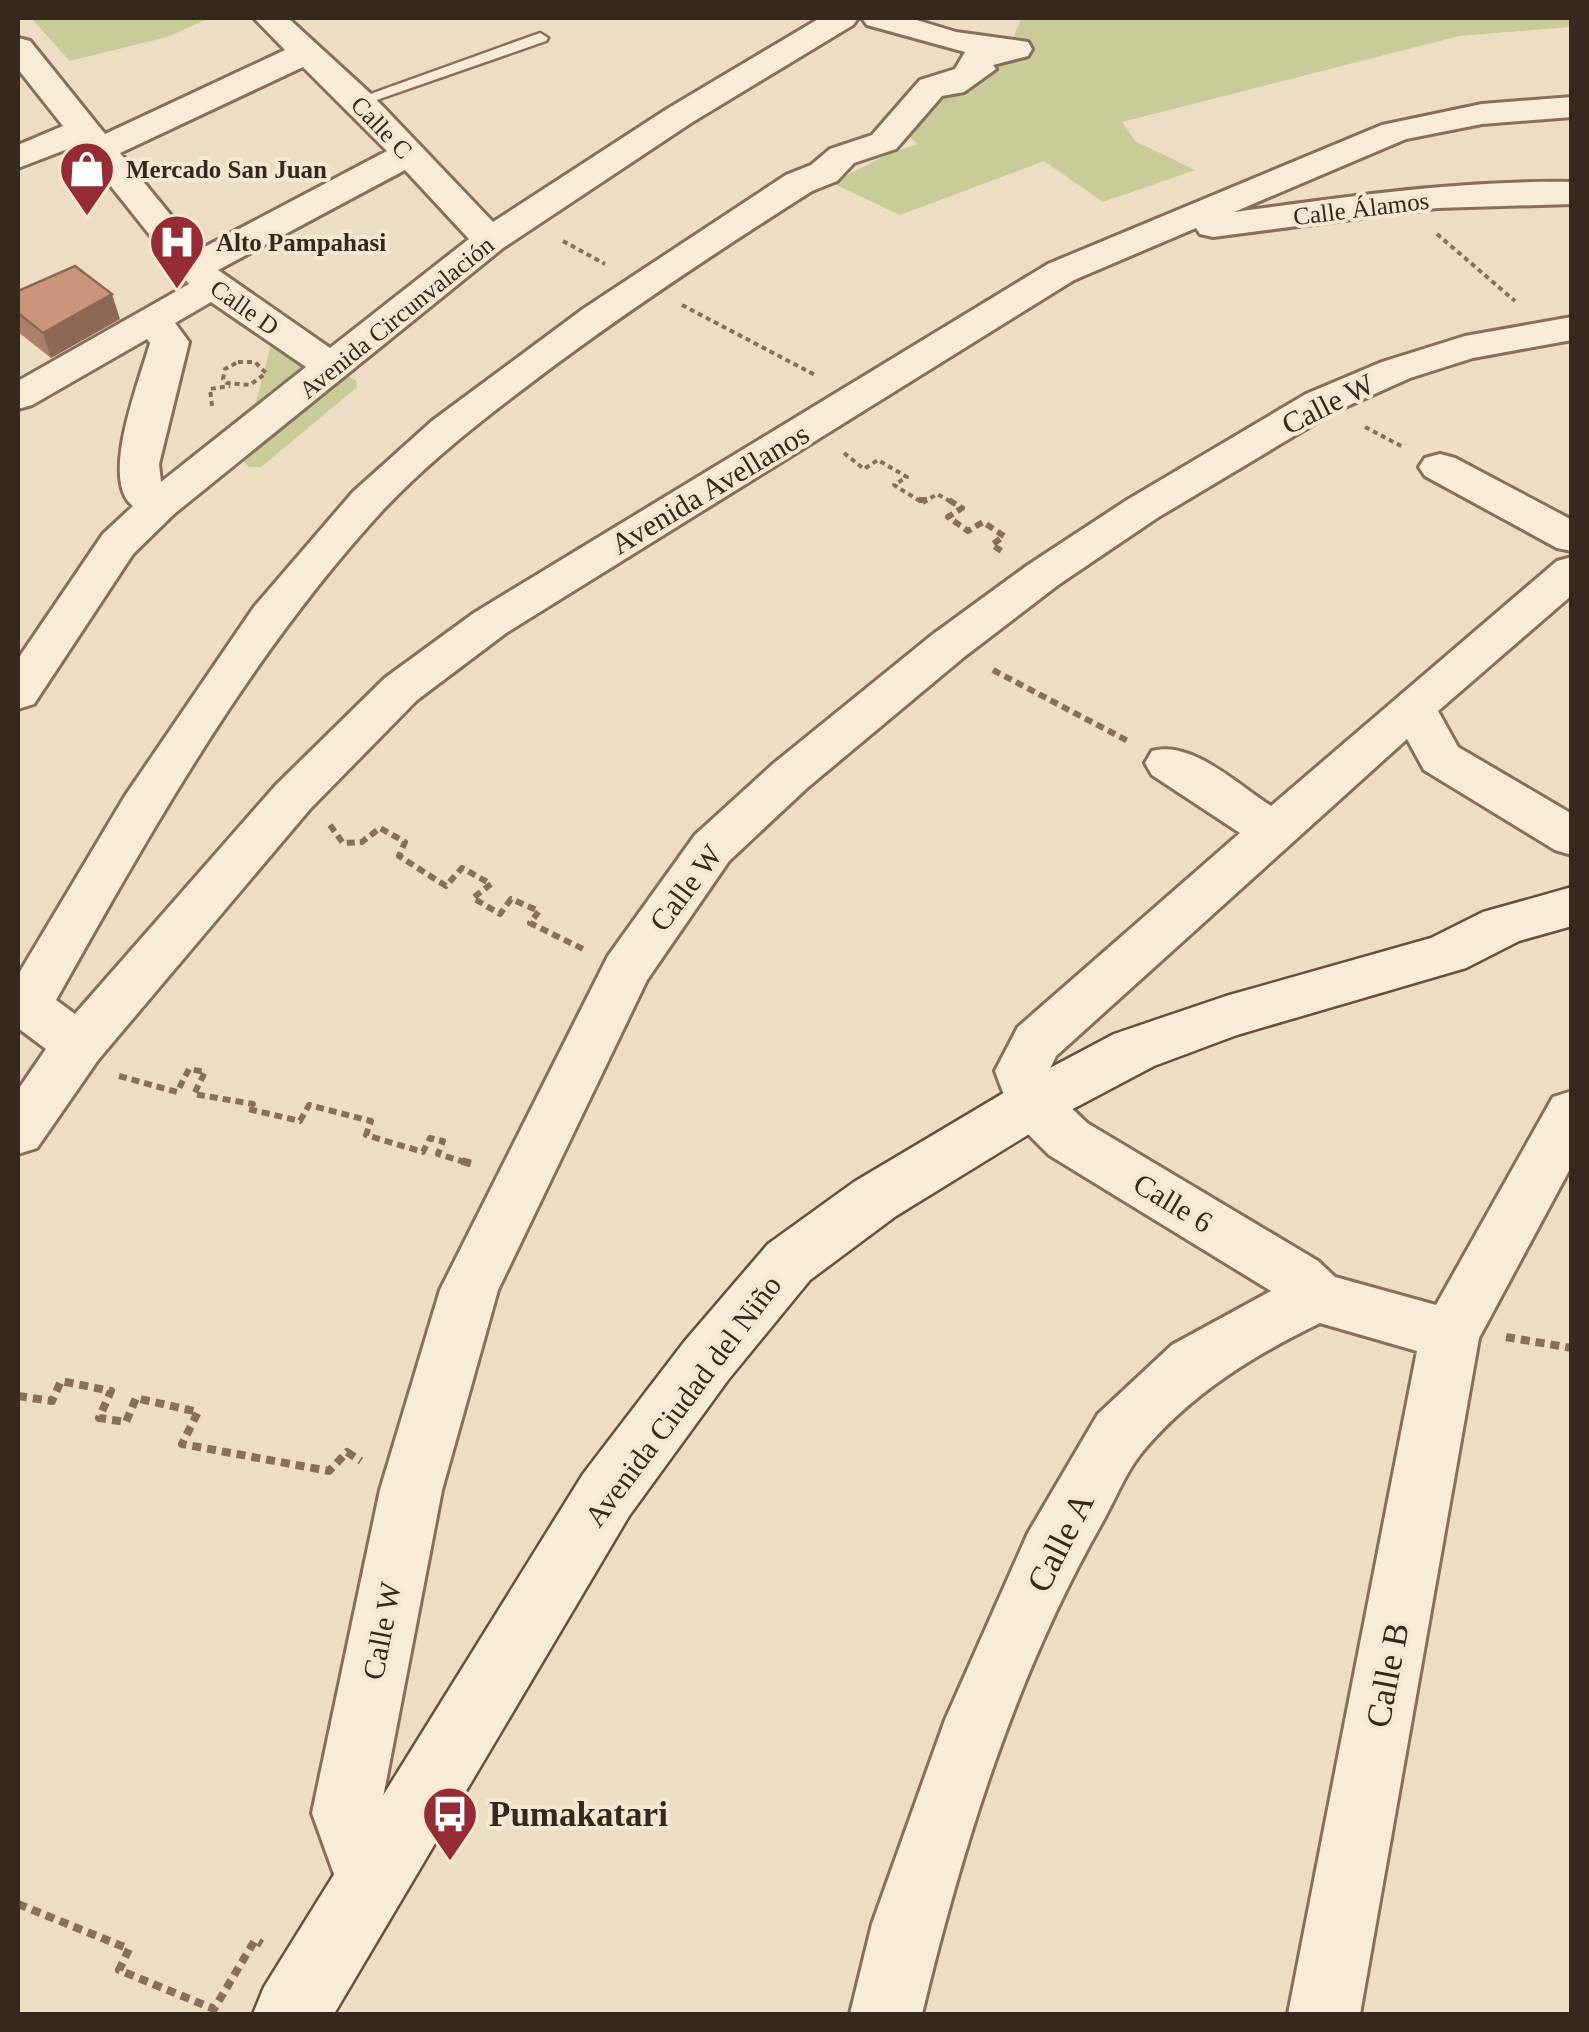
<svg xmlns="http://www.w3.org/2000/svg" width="1589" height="2032" font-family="Georgia,serif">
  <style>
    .green { fill: #c9cb98 }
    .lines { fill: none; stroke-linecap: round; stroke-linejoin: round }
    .lane-casing { stroke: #876f5b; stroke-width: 5 }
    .street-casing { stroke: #876f5b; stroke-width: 6 }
    .secondary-casing { stroke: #69503e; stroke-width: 5 }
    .path-far2 { stroke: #876f5b; stroke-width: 4; stroke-dasharray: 5 4; stroke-linecap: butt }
    .path-far1 { stroke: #876f5b; stroke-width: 6; stroke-dasharray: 8 5; stroke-linecap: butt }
    .path { stroke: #876f5b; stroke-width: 8; stroke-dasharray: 9 6; stroke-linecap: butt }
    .lane { fill: #f8ebd7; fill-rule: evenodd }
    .street { fill: #f8ebd7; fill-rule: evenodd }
    .secondary { fill: #f8ebd7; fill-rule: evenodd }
    .wall { fill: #ae8069 }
    .shaded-wall { fill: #8d6855 }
    .building { fill: #ca957a; stroke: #8d6855; stroke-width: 2.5 }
    .labels { text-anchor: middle; stroke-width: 8; stroke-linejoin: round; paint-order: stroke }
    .far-street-label { font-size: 25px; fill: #37281e; stroke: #f5e8d3 }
    .far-poi-label { font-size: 25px; font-weight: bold; fill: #37281e; stroke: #f5e8d3; text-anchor: start }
    .street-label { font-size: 30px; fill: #37281e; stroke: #f5e8d3 }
    .near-street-label { font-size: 35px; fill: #37281e; stroke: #f5e8d3 }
    .near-poi-label { font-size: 35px; font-weight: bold; fill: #37281e; stroke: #f5e8d3; text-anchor: start }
  </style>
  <rect width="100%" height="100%" fill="#edddc4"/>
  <path class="green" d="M31,18H210L167,37L70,61Z
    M1021,18H1571V27L1459,36L1122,122L1135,141L1195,170L1103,202L1044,161L900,215L832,183L891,153L918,144L907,135L935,101L950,96L985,68L1023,47L1014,36Z
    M298,339L356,381L357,387L261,467H249L241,458L272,342Z"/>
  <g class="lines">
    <g class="lane-casing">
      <path id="lane" d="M540,33L548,38L546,41L365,104L351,101Z"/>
    </g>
    <g class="street-casing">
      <path id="street" d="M254,18H288L371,94L493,222L667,109L820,18H858L853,25L691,123L503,248L174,514L133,554L34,704L18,709V659L103,534L133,506C99,480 140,380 150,343L147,339L32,405L18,409V381L189,284L78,145L18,168V145L63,126L18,69V38L30,41L105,134L285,50ZM303,67L387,151L199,250L120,153ZM405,170L469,239L330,348L218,270ZM211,302L306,367L161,482L159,464L189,342L175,323Z
        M862,18H910L956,32L1028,42L1032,49L1028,56L993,65L996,69L964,92L942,96L896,149L854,163L837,181L812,191C716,252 622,314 531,383C479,422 427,463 382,511C249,656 152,829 56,1000L75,1014L276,785L385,678L474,613L1048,264L1382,125L1482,104L1572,97V117L1482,124L1406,139L1234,212C1347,197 1458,180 1572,182V204L1437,208L1213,237L1200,234L1196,228L1074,280L506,633L417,700L310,809L98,1060L37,1148L18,1154V1090L46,1049L18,1028V975L125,796L254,607L353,492L432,421L583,309L786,175L811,165L830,149L872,135L920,80L955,69L965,52L867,25Z
        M1572,317V340L1473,358L1410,378L1334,412L1157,518L1058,585L964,657L807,788L729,861L647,980L498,1290L442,1490L380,1813L405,1880L395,1905L370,1915L345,1905L312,1813L380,1490L440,1290L608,956L695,835L773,764L932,635L1028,565L1127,500L1306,394L1382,362L1465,336Z
        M1440,454L1455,458L1572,520V551L1557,548L1425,476L1419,467L1425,458Z
        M1572,557V595L1438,711L1458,747L1572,814V855L1555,850L1424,770L1407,739L1056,1056L1049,1071L1056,1093L1087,1123L1318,1261L1335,1277L1436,1305L1553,1097L1572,1091V1165L1479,1338L1360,2014H1288L1417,1351L1320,1323C1254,1355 1192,1393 1143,1451C1126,1471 1115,1500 1102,1523C1016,1674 962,1847 922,2014H850L872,1924L945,1720L1028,1533L1098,1414L1172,1345L1271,1291L1049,1155L1013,1119L995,1071L1018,1027L1240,833L1152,775L1145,763L1152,751C1192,740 1238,785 1271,806L1557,561Z"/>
    </g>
    <g class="secondary-casing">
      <path id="secondary" d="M1572,887V926L1519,941L1466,968L1237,1035L1154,1066L1052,1120L896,1216L810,1280L728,1380L629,1516L334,2014H253L264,1987L583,1474L684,1342L768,1244L854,1182L1012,1088L1114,1034L1226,996L1431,938L1483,912Z"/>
    </g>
    <path class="path-far2" d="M1437,234L1515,301
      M563,241L605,264
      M682,305L817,376
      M238,362H255L266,373L250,385L227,383L223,379L225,369Z
      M212,406L210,389L230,386
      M1365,427L1403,447
      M844,453L864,469L878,460L907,477L894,485L923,503
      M923,503L937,494L953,503"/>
    <path class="path-far1" d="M919,500H927
      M949,500L962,508L948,517L968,531L983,522L1004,536L992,545L1003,552
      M993,670L1128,741
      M330,825L343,843L362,842L380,828L405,842L399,856L446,886L462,868L491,884L473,898L500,914L511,899L539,911L530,923L583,949
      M119,1076L177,1092L189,1069L205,1072L194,1094L253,1104L248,1109L300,1121L309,1105L371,1121L366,1135L423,1152L430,1138L443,1141L438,1154L471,1164"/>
    <path class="path" d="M462,1161L476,1165
      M1506,1337L1572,1348
      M18,1396L52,1401L61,1381L111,1391L99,1418L126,1422L136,1398L198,1412L182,1444L329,1471L347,1452L361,1461
      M18,1904L129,1949L119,1970L214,2009L255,1940L262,1944"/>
    <use href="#lane" class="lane"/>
    <use href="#street" class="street"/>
    <use href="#secondary" class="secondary"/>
  </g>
  <path class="wall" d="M18,291L120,319L51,358L18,332Z"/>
  <path class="shaded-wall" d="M112,294L120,319L51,358L43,333Z"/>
  <path class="building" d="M75,266L112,294L43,333L18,313V291Z"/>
  <defs>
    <g id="shop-pin" transform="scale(2.875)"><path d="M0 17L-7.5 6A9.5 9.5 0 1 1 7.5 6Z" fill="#952c35" stroke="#f5e8d3"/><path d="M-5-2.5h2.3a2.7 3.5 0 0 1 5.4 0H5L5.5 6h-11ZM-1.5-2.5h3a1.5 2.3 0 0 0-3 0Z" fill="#fff"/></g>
    <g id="hospital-pin" transform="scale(2.875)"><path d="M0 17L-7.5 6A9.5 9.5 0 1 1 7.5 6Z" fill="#952c35" stroke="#f5e8d3"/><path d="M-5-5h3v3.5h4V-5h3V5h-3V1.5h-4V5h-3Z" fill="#fff"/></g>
    <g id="bus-pin" transform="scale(2.875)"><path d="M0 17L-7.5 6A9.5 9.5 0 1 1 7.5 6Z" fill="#952c35" stroke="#f5e8d3"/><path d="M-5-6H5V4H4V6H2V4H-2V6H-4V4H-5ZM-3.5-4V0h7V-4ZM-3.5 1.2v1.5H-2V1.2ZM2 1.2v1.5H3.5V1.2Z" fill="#fff"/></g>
  </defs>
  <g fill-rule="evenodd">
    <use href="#shop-pin" x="87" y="169"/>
    <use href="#hospital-pin" x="177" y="242"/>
    <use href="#bus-pin" x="450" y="1814"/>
  </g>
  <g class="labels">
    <g class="far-street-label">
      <text transform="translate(382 127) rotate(46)" y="9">Calle C</text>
      <text transform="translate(1361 208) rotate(-7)" y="9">Calle Álamos</text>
      <text transform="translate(245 307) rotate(35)" y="9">Calle D</text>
      <text transform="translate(396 317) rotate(-39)" y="9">Avenida Circunvalación</text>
    </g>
    <g class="far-poi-label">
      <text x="126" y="178">Mercado San Juan</text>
      <text x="216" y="251">Alto Pampahasi</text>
    </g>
    <g class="street-label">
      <text transform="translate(1328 404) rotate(-27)" y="10">Calle W</text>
      <text transform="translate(710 489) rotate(-31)" y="10">Avenida Avellanos</text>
      <text transform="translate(686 888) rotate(-53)" y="10">Calle W</text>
      <text transform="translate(1173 1203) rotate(31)" y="10">Calle 6</text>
      <text transform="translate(683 1401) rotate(-53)" y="10">Avenida Ciudad del Niño</text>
      <text transform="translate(382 1631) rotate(-79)" y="10">Calle W</text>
    </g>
    <g class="near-street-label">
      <text transform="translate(1060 1542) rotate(-63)" y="12">Calle A</text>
      <text transform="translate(1387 1675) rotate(-79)" y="12">Calle B</text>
    </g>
    <g class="near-poi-label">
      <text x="489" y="1826">Pumakatari</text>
    </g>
  </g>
  <rect width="1589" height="2032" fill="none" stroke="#37281e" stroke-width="40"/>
</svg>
